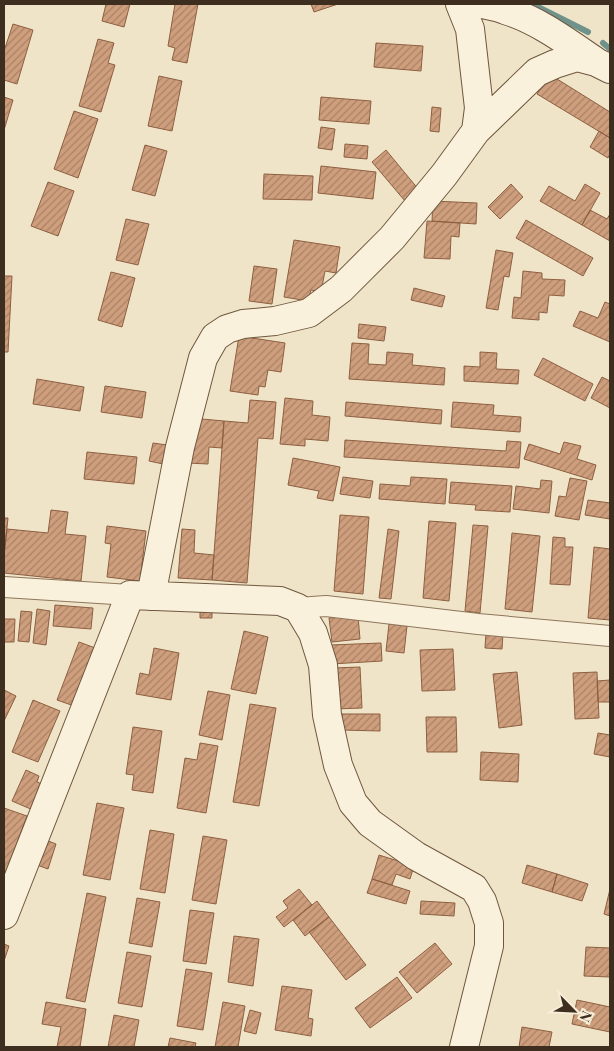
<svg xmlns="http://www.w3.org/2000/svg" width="614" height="1051" font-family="'Playfair Display',serif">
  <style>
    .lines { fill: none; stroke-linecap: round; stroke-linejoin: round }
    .stream { stroke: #6f938a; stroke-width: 6 }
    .building { fill: url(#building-hatch); stroke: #8d5f41 }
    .street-casing { stroke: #8d765c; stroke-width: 22 }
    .secondary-casing { stroke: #6f573f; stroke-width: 30 }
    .street { stroke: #faf1dc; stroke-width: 20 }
    .secondary { stroke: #faf1dc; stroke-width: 28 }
  </style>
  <defs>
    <pattern id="building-hatch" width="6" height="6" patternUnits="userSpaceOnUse" patternTransform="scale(1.25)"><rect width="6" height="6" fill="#cf9f7d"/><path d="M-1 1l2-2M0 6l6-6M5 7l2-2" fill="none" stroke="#a98266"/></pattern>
  </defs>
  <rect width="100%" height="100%" fill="#f0e4c8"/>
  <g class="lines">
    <path class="stream" d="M532,4L588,32
      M603,43L610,49"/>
  </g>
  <path class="building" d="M106,4H130L124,27L102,21Z
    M175,4H198L187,63L172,60L175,48L168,46Z
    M311,4H338L314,12Z
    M13,24L33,30L17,84L4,80V51Z
    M98,39L114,43L108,63L115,65L101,112L79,106Z
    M376,43L423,46L421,71L374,67Z
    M549,74L610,112V138L537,94Z
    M159,76L182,81L172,131L148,126Z
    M4,97L13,100L4,130Z
    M321,97L371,101L369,124L319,120Z
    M432,107L441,108L439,132L430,131Z
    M74,111L98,119L78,178L54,169Z
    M321,127L335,129L332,150L318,148Z
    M599,131L610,138V154L608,158L590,147Z
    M345,144L368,146L367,159L344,157Z
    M145,145L167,151L155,196L132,190Z
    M386,150L419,190L405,201L372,162Z
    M321,166L376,172L373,199L318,193Z
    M264,174L313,176L312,200L263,199Z
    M48,182L74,191L58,236L31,226Z
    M511,184L523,197L500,219L488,207Z
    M585,184L600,193L582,225L540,201L549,186L575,201Z
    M433,201L477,203L476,224L432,221Z
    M590,210L607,219L610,214V241L582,225Z
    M126,219L149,224L138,265L116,260Z
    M526,220L593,258L583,276L516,238Z
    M427,221L460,223L459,237L451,236L450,259L424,258Z
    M294,240L340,247L336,273L325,271L321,292L311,290L308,301L284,297Z
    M496,250L513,253L509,277L504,276L498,310L486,308Z
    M254,266L277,269L272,304L249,301Z
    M523,271L542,273V279L565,280L564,296L549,295L547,313L539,312V320L512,318L514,297L521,298Z
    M111,272L135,278L122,327L98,320Z
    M4,276H12L8,352H4Z
    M414,288L445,296L442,307L411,300Z
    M605,302L610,304V342L573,326L580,311L598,318Z
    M359,324L386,327L384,341L358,338Z
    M239,336L285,343L281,372L268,370L265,387L259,386L258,395L230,391Z
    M352,343L369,344L368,364L386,365L387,352L413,354L412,365L445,368L444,385L349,379Z
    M480,352L497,353L496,369L519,370L518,384L464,381V366L480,367Z
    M543,358L593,384L585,401L534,375Z
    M602,377L610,381V408L591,398Z
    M37,379L84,387L80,411L33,404Z
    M105,386L146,392L142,418L101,412Z
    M285,398L313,401L312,415L330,417L328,441L305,439V446L280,444Z
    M250,400L276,402L273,439L258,438L247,583L212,580L224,421L248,423Z
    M346,402L442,410L441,424L345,416Z
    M453,402L494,405L493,415L521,417L520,432L451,427Z
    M191,418L224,421L222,448L209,447L208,464L187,463Z
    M345,440L506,451L507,441L521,442L519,468L344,457Z
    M564,442L581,446L577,459L596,465L592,480L524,459L529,444L560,454Z
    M153,443L167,445L163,464L149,461Z
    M87,452L137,457L134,484L84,479Z
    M293,458L340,467L333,501L317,498L319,491L288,485Z
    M343,477L373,481L370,498L340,494Z
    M411,477L447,479L445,504L379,499L380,484L410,486Z
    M570,478L587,481L579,520L555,516L559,496L566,497Z
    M541,480L552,481L549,513L513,509L516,486L540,489Z
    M451,482L512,486L510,512L475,510L476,505L449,503Z
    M588,500L610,503V519L585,515Z
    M51,510L68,512L65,534L86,536L81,581L4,573V555L7,529L48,533Z
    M340,515L369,517L363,594L334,591Z
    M4,518H8L4,555Z
    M429,521L456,523L449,601L423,598Z
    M473,525L488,526L480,613L465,611Z
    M107,526L146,531L140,581L107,577L111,544L105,543Z
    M182,529L195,530L194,553L214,555L212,580L178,578Z
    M388,529L399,531L391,599L379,598Z
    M512,533L540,536L532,612L505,609Z
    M553,537L565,538V547H573L570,585L550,584Z
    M594,547L610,549V620L588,618Z
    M55,605L93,608L91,629L53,626Z
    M200,605H212V618H200Z
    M37,609L50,611L46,645L33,643Z
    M21,611L32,612L29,642L18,641Z
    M358,616L360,639L332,642L329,618Z
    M4,619H15L14,642H4Z
    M389,624L407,626L404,653L386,651Z
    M244,631L268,637L256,694L231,689Z
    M486,632L503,633L502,649L485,648Z
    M79,642L98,649L77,707L57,700Z
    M381,643L382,661L331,664L330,645Z
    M154,648L179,653L171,700L136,694L140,673L149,675Z
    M453,649L455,690L422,691L420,650Z
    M360,667L362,708L334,709L333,668Z
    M517,672L522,725L499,728L493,674Z
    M597,672L599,718L575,719L573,673Z
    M610,680V702H598L597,681Z
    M4,690L16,696L4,721Z
    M208,691L230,695L222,740L199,735Z
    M33,700L60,711L38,762L12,752Z
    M250,704L276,708L259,806L233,802Z
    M342,714H380V731L342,730Z
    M426,717H456L457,752H427Z
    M133,727L162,731L153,793L132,790L134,775L126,774Z
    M598,733L610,735V757L594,754Z
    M200,743L218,746L206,813L177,808L185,758L197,760Z
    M481,752L519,754L518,782L480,780Z
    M26,770L39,776L37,782L44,785L33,810L12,801Z
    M97,803L124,808L110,880L83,875Z
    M4,808L27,816L4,878Z
    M150,830L174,834L165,893L140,889Z
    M203,836L227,840L216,904L192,900Z
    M46,840L56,844L48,869L37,865Z
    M379,855L414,866L410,879L396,874L392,885L372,879Z
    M527,865L557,874L552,892L522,883Z
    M557,874L588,884L582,901L552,892Z
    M372,879L410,891L406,904L367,893Z
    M299,889L312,905L284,927L276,917L288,908L283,901Z
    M610,889V916L604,914Z
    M87,893L106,897L85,1002L66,998Z
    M137,898L160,902L152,947L129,943Z
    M317,901L329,917L305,936L293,920Z
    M421,901L455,903L454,916L420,914Z
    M190,910L214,913L206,964L183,961Z
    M329,917L366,965L346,980L309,932Z
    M234,936L259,939L253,986L228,982Z
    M435,943L452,964L417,993L399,972Z
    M4,944L9,946L4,961Z
    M586,947L610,948V977L584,976Z
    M127,952L151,956L142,1007L118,1003Z
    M186,969L212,973L203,1030L177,1026Z
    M397,977L412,998L370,1028L355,1008Z
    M282,986L312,990L308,1018L313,1019L311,1036L275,1030Z
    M577,1000L610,1007V1032L572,1024Z
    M46,1002L86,1009L80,1047H57L61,1027L42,1024Z
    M223,1002L245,1006L238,1047H215Z
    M250,1010L261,1013L256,1034L244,1031Z
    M114,1015L139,1020L134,1047H108Z
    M522,1027L552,1032L549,1047H519Z
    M170,1038L196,1043L195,1047H168Z"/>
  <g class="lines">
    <g class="street-casing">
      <path id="street" d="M4,587L130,595
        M298,608L326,606L478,624L610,636"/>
    </g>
    <g class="secondary-casing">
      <path id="secondary" d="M482,4C490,6 498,7 505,10C538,20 567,42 595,61
        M476,131L537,72L555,64L577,57L596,62L610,69
        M151,596L180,447L203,358L215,337L227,329L243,324L275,321L309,313L341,289L392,238L444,175L476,131L479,108L470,29L460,4
        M4,915L130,595L280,601L298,608L313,633L323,665L327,715L338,765L353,803L370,823L416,856L474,888L482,901L489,923V946L464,1047"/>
    </g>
    <use href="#street" class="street"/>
    <use href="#secondary" class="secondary"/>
  </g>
  <rect width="614" height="1051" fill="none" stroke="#3d2e20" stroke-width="10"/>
  <g transform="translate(574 1011) rotate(114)" stroke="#f7eed8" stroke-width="4" paint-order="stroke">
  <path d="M0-4L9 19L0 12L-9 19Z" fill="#3d2e20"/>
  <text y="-8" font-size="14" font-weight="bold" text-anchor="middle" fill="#3d2e20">N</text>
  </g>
</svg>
